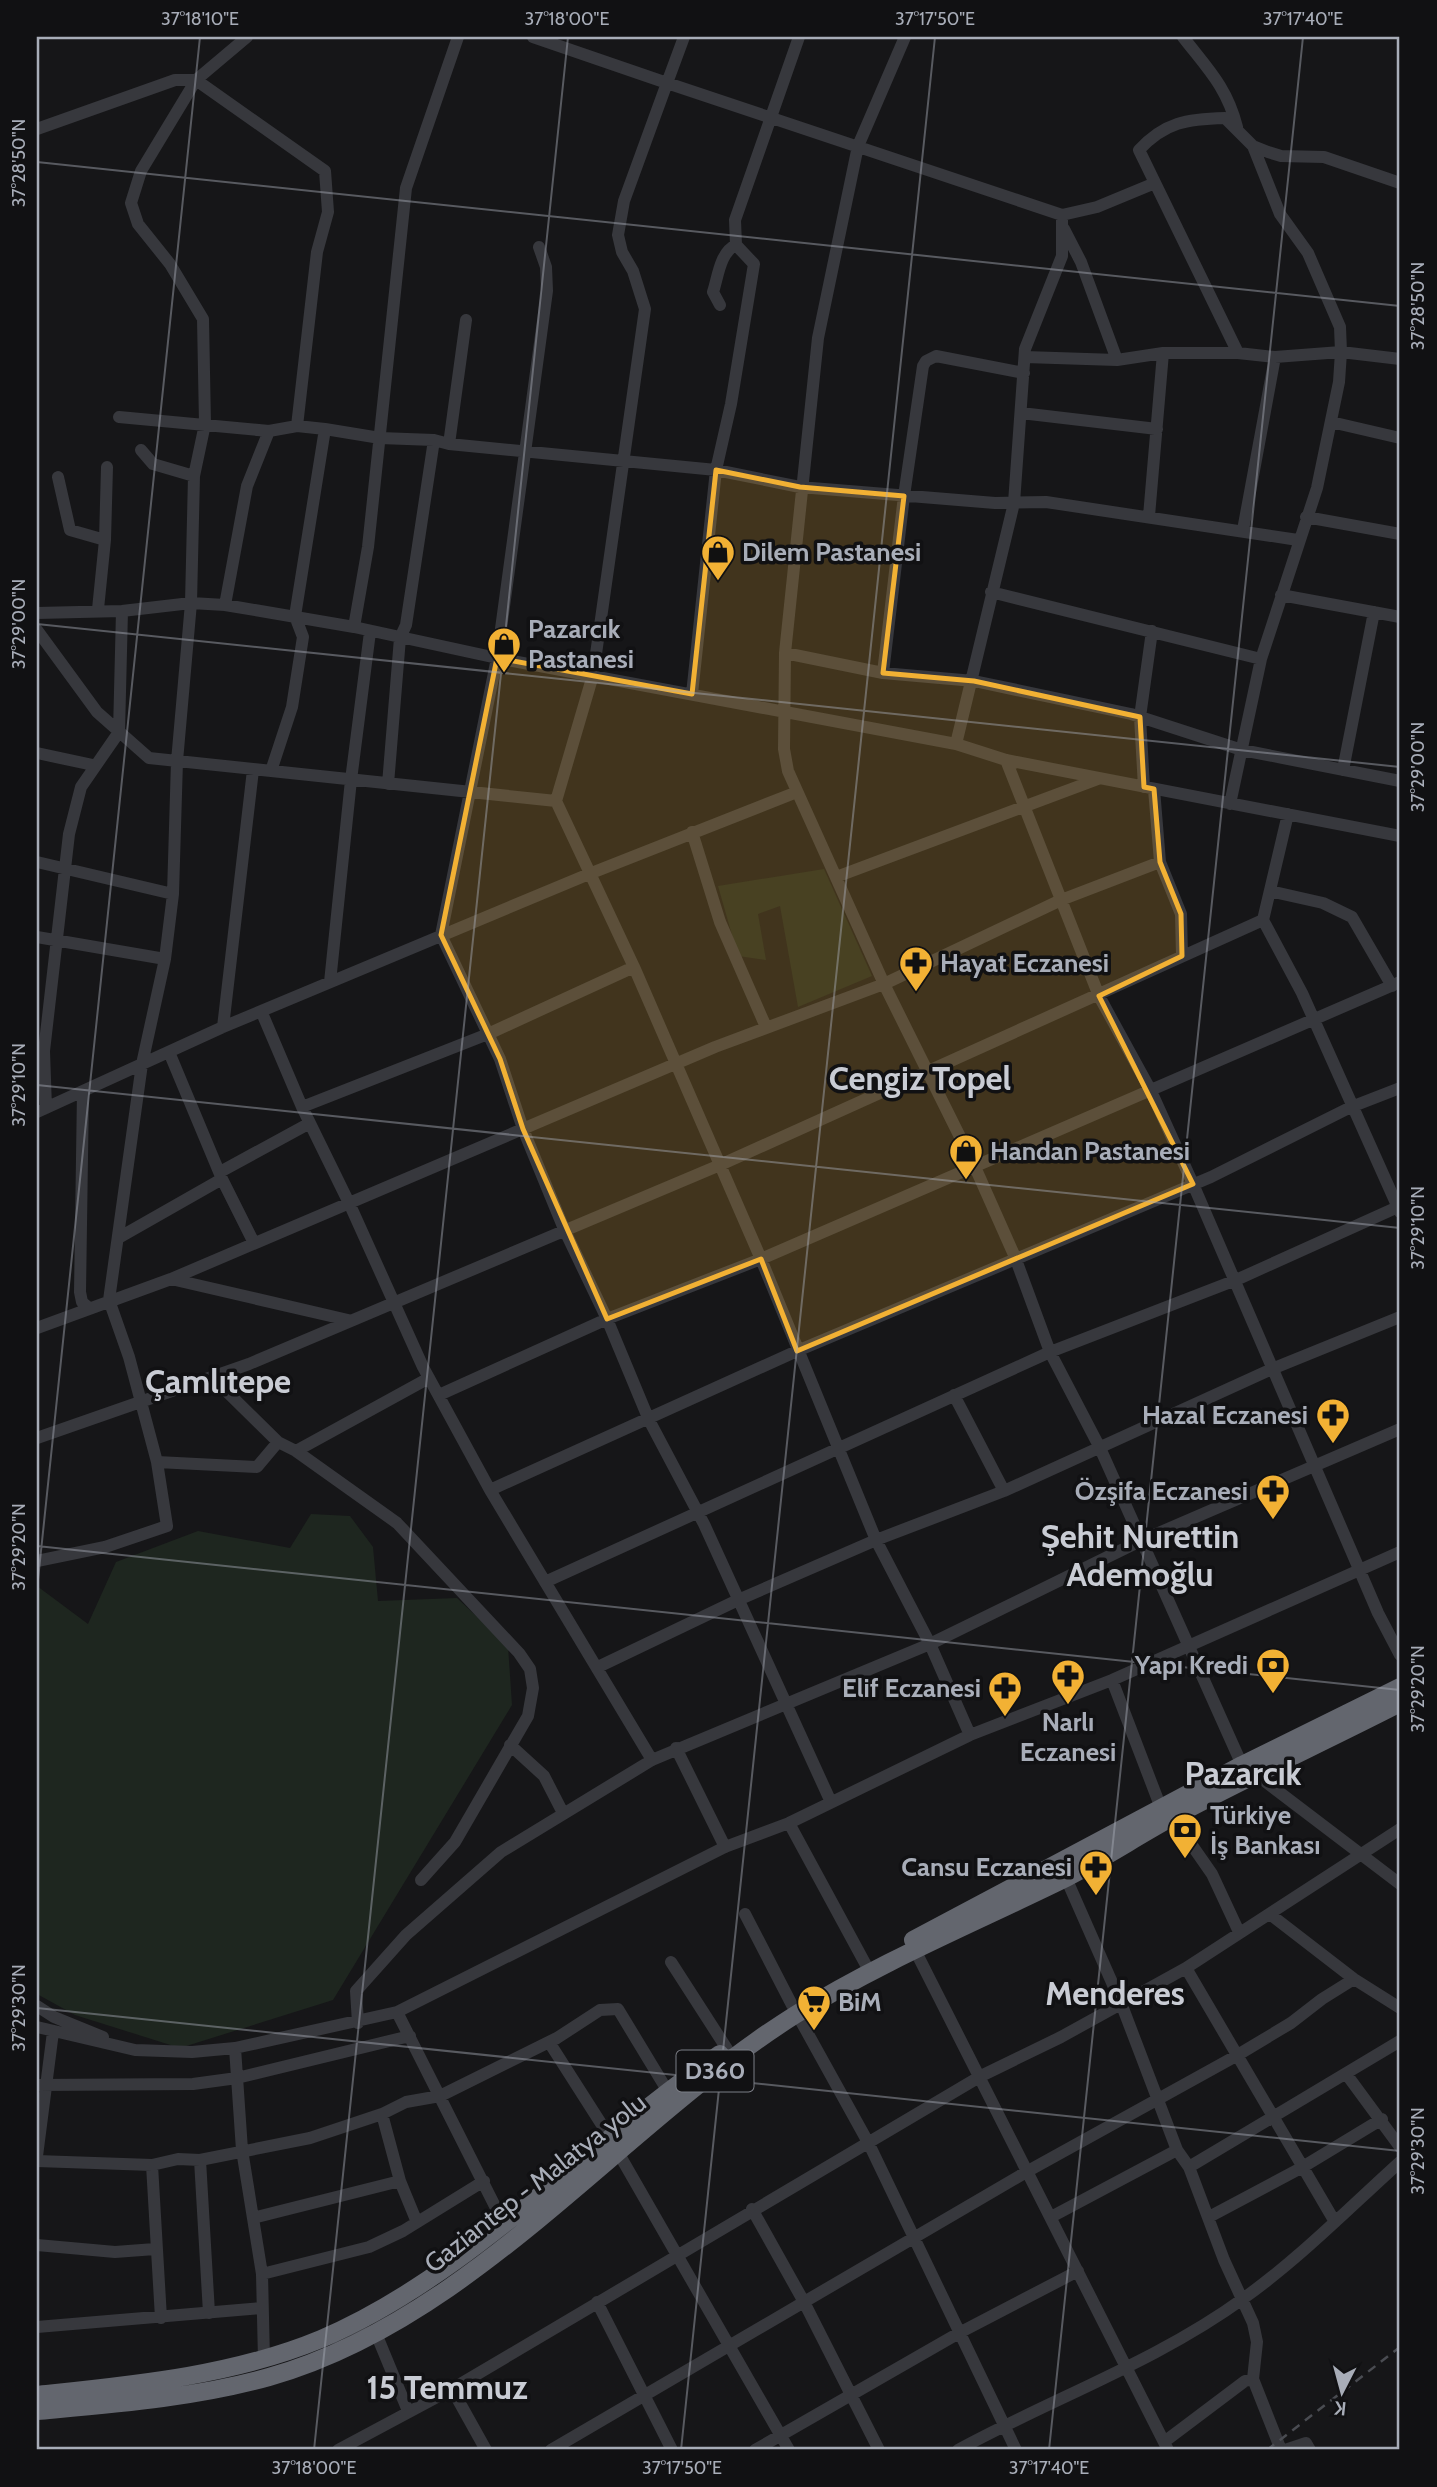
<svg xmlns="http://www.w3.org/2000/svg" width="1437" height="2487" font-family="Cabin,sans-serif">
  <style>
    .green { fill: #1e261f }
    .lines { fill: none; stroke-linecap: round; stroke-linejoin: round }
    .minor { stroke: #37383d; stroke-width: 12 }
    .highway { stroke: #63666e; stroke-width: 18 }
    .rail { stroke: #4a4c52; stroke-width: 2.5; stroke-dasharray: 9 7; stroke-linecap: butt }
    .marked { fill: #f2b134; fill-opacity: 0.2; stroke: #f2b134; stroke-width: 5; stroke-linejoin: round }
    .ticks { fill: none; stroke: #a8adb8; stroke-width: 2; stroke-opacity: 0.45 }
    .labels { text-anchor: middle; stroke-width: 7; stroke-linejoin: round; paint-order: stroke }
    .shield { fill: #111113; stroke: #7b7e86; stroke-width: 2 }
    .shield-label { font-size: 24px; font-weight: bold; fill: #a8adb8 }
    .poi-label { font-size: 26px; font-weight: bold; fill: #a8adb8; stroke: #111113; text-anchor: start }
    .street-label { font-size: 26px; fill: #a8adb8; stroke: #111113 }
    .district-label { font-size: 33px; font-weight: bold; fill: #c9ccd4; stroke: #111113 }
    .neatline { fill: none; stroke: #a8adb8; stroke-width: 2.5 }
    .ticks-label { font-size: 18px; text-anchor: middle; fill: #a8adb8 }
  </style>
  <rect width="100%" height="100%" fill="#161618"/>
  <path class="green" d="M824,869L872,976L798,1007L780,906L758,914L766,960L738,956L718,886Z
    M311,1514L350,1516L373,1547L378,1601L457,1598L508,1646L512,1705L333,2000L180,2048L75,2015L37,1994V1586L88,1624L116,1562L198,1531L290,1548Z"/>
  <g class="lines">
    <path class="minor" d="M533,37L667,83L684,37
      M905,37L858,146L818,338L785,653L784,749L788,771L884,984L975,1167L1015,1257L1050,1352L1100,1448L1242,1765
      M1183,37C1207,68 1227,87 1237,127
      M37,129L175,80H196L325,171L328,212L317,252L297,426
      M1064,229L1081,262L1117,360
      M539,247L546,267L547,291L497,658L441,935L500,1059L523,1129L564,1229L607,1319L649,1420L704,1524L830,1800
      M720,305L713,292C718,277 720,252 736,245
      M1238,353L1139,150C1165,122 1187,119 1225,118L1253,146L1268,152L1281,156L1324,157L1400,183
      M1025,357L1117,360L1163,353H1238L1275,357L1341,352L1400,359
      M1021,413L1157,429
      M119,417L269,431L297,426L325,429L380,438L434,440L449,444L716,470L800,487L995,503L1046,502L1298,540
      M1331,422L1400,438
      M449,444L466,320
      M141,450L153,464L194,476
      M58,477L70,530L105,540L98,609
      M1149,516L1163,353
      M1306,517L1400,534
      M1243,530L1275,357
      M105,540L107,467
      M991,592L1261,659
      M1281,595L1400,617
      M225,605L247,486L269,431
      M37,613L122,611L191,603L225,605L354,627L497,658L956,744L1006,760L1400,836
      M354,627L368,547L406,188L458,37
      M37,630L97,712L149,758L556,801L634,967L761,1259L876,1540L930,1644L970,1735
      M785,653L883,673L974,681L1131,714L1242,750L1400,781
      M883,673L904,496L923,366L926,361L936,356L1024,373
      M692,694L716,470L731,404L754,264L736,245L735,220L799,37
      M956,744L1014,503L1025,349L1062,256V215
      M37,753L93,765
      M1006,760L1099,996L1151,1091L1193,1184L1378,1613L1400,1655
      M1343,770L1374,612
      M271,771L292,707L303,637L295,616L325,429
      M388,784L400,638L406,625L434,440
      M1144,787L1140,717L1152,631
      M1154,789L1160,862L1181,914L1182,956
      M556,801L593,675L645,309L633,271L622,252L618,235L624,201L667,83L1062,215L1097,207L1155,183
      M1230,804L1261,659L1317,488L1339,382L1341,352L1340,327L1308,253L1280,214L1253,146
      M1288,814L1263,920L1302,993L1400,1212
      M692,832L720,922L766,1027
      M37,862L173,894
      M836,877L1098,779
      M1270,891L1323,903L1352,917L1392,986
      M37,937L165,959
      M330,982L351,780L370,632
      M262,1013L302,1107L350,1205L423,1367L490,1490L652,1760
      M223,1027L253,770
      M169,1052L222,1179L254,1243
      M83,1091L80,1292L82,1302L89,1308
      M302,1107L488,1034L634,967
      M46,1108L44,1051L69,834L81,787L119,732L122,611
      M37,1112L223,1027L589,874L797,792
      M220,1172L310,1123
      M120,1237L222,1179
      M171,1279L348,1320
      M37,1328L171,1279L715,1047L884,984L1061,900L1160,862
      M213,1378L278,1442L296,1451L397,1523L519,1653L530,1669L533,1688L528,1716L455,1842L421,1880
      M439,1395L607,1319L761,1259L1400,982
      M954,1395L1004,1491
      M37,1438L249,1364L720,1165L1263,920
      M296,1451L429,1378
      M157,1462L257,1467L278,1442
      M490,1490L797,1351L1211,1177L1351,1107L1400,1088
      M37,1561L105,1547L167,1526L157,1462L129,1357L109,1300L142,1064L165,959L173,894L177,761L191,603L194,476L205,424L203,319L170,264L138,224L131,203L141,171L196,80L247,37
      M545,1582L1050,1352L1236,1280L1400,1206
      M598,1667L738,1600L876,1540L1004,1491L1272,1369L1400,1317
      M1112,1680L1161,1808
      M510,1745L544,1776L563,1813
      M676,1748L725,1847
      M1258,1776L1400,1884
      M1173,1818L1212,1874L1239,1932
      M789,1823L866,1965
      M1066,1878L1121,2003L1177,2150L1189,2167L1224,2260L1253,2323L1257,2342L1253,2379L1281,2450
      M745,1914L792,2005
      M1271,1915L1354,1979L1400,2008
      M916,1952L1168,2450
      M671,1962L727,2049
      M1186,1968L1335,2222
      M37,2006L54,2017L103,2037
      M397,2012L503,2222
      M797,2014L869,2144L1016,2450
      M358,2023L356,1991L406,1935L501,1852L652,1760L930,1644L1140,1541L1400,1429
      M37,2027L135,2050L192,2052L235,2048L397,2012L725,1847L789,1823L970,1735L1112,1680L1400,1552
      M549,2042L609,2136
      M235,2048L242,2150L262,2274L264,2360
      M1347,2075L1400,2147
      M37,2085L193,2084L237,2078L410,2036
      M382,2114L400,2181L416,2220
      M619,2154L789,2450
      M37,2156L53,2032
      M200,2160L209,2313
      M37,2161L152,2165L178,2159L200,2160L310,2138L382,2114L406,2102L440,2096L557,2038L600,2010L618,2009L667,2090
      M152,2165L161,2318
      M1189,2167L1400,2041
      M752,2209L804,2302L879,2450
      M1051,2217L1177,2150
      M1209,2217L1301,2168L1382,2119
      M253,2218L400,2181
      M37,2245L115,2252L155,2249
      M262,2274L369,2247L403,2231L484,2181
      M597,2302L672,2450
      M37,2327L261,2308
      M375,2331L408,2411
      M452,2389L486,2450
      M1164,2442L1245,2381L1253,2379
      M338,2450L452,2389L981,2076L1061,2037L1186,1968L1400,1829
      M551,2450L1028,2171L1236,2056L1291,2023L1322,1999L1354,1979
      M755,2450L959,2333L1078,2271
      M958,2450C1053,2398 1156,2362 1244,2298C1300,2258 1349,2208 1400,2162
      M1285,2450L1306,2443L1310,2450"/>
    <path class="highway" d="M913,1940L1242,1765L1400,1687
      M37,2395C132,2385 232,2376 321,2339C465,2278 590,2143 720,2054
      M37,2411C114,2404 194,2398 269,2377C474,2319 620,2125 795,2015C878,1963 972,1924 1060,1881C1098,1862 1133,1839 1169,1819C1245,1778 1324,1742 1400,1703"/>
    <path class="rail" d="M1267,2450L1400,2347"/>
  </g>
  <path class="marked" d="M716,470L800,487L904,496L883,673L974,681L1140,717L1144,787L1154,789L1160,862L1181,914L1182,956L1099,996L1193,1184L797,1351L761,1259L607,1319L523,1129L500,1059L441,935L497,658L692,694Z"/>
  <path class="ticks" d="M37,162L1400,306M37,624L1400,767M37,1085L1400,1228M37,1546L1400,1690M37,1589L200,37M37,2008L1400,2151M314,2450L568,37M681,2450L935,37M1049,2450L1303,37"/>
  <defs>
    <g id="shop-pin" transform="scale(1.75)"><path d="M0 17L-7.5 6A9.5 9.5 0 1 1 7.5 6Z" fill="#f2b134" stroke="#111113"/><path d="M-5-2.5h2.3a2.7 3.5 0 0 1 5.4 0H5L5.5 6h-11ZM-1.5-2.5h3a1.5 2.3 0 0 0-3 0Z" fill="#111"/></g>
    <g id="pharmacy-pin" transform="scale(1.75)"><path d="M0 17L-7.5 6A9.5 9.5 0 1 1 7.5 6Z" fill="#f2b134" stroke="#111113"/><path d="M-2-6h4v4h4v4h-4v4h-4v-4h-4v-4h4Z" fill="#111"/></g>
    <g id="bank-pin" transform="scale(1.75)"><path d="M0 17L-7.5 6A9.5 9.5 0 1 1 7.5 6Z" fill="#f2b134" stroke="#111113"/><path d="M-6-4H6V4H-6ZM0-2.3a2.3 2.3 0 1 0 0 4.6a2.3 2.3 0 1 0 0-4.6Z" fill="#111"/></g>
    <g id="supermarket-pin" transform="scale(1.75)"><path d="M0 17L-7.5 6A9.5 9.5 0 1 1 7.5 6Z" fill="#f2b134" stroke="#111113"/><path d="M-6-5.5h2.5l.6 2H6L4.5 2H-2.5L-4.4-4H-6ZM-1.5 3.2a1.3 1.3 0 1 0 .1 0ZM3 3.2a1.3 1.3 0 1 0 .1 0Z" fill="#111"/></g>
  </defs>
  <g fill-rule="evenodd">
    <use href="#shop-pin" x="718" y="552"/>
    <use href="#shop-pin" x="504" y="644"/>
    <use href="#pharmacy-pin" x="916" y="963"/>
    <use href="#shop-pin" x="966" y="1151"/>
    <use href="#pharmacy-pin" x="1333" y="1415"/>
    <use href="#pharmacy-pin" x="1273" y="1491"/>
    <use href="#bank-pin" x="1273" y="1665"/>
    <use href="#pharmacy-pin" x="1068" y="1676"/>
    <use href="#pharmacy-pin" x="1005" y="1688"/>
    <use href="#bank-pin" x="1185" y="1830"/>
    <use href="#pharmacy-pin" x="1096" y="1867"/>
    <use href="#supermarket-pin" x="814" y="2002"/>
  </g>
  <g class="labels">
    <rect class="shield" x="676.5" y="2050.5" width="77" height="41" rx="5"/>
    <g class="shield-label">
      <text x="715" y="2079">D360</text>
    </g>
    <g class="poi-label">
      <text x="742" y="561">Dilem Pastanesi</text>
      <text x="528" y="638">Pazarcık<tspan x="528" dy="30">Pastanesi</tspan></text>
      <text x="940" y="972">Hayat Eczanesi</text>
      <text x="990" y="1160">Handan Pastanesi</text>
      <text x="1308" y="1424" text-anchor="end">Hazal Eczanesi</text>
      <text x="1248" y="1500" text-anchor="end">Özşifa Eczanesi</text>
      <text x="1248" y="1674" text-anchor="end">Yapı Kredi</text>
      <text x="981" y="1697" text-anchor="end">Elif Eczanesi</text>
      <text x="1068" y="1731" text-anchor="middle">Narlı<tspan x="1068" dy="30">Eczanesi</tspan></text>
      <text x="1210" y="1824">Türkiye<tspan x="1210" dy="30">İş Bankası</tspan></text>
      <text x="1072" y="1876" text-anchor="end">Cansu Eczanesi</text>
      <text x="838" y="2011">BiM</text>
    </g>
    <g class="street-label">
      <text transform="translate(535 2183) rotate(-38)" y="9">Gaziantep - Malatya yolu</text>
    </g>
    <g class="district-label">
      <text x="920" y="1090">Cengiz Topel</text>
      <text x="218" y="1393">Çamlıtepe</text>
      <text x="1140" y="1548">Şehit Nurettin<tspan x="1140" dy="38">Ademoğlu</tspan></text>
      <text x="1243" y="1785">Pazarcık</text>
      <text x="1115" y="2005">Menderes</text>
      <text x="447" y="2399">15 Temmuz</text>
    </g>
  </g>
  <rect width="1437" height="2487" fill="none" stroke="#111113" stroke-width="77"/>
  <g transform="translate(1342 2392) rotate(186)" stroke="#111113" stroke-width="5" paint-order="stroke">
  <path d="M0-5L12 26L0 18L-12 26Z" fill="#a8adb8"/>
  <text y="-10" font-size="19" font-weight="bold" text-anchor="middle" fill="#a8adb8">K</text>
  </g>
  <rect x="38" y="38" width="1360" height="2410" class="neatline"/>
  <g class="ticks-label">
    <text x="200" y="25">37°18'10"E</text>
    <text x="567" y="25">37°18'00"E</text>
    <text x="935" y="25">37°17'50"E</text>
    <text x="1303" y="25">37°17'40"E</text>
    <text transform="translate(19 163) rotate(-90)" y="6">37°28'50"N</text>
    <text transform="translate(1418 306) rotate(-90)" y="6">37°28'50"N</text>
    <text transform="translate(19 624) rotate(-90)" y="6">37°29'00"N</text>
    <text transform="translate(1418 767) rotate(-90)" y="6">37°29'00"N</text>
    <text transform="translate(19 1085) rotate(-90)" y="6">37°29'10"N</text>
    <text transform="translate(1418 1228) rotate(-90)" y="6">37°29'10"N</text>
    <text transform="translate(19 1547) rotate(-90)" y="6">37°29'20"N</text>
    <text transform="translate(1418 1689) rotate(-90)" y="6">37°29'20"N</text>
    <text transform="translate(19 2008) rotate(-90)" y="6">37°29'30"N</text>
    <text transform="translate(1418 2151) rotate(-90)" y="6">37°29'30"N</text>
    <text x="314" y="2474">37°18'00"E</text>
    <text x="682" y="2474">37°17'50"E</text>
    <text x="1049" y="2474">37°17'40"E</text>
  </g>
</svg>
